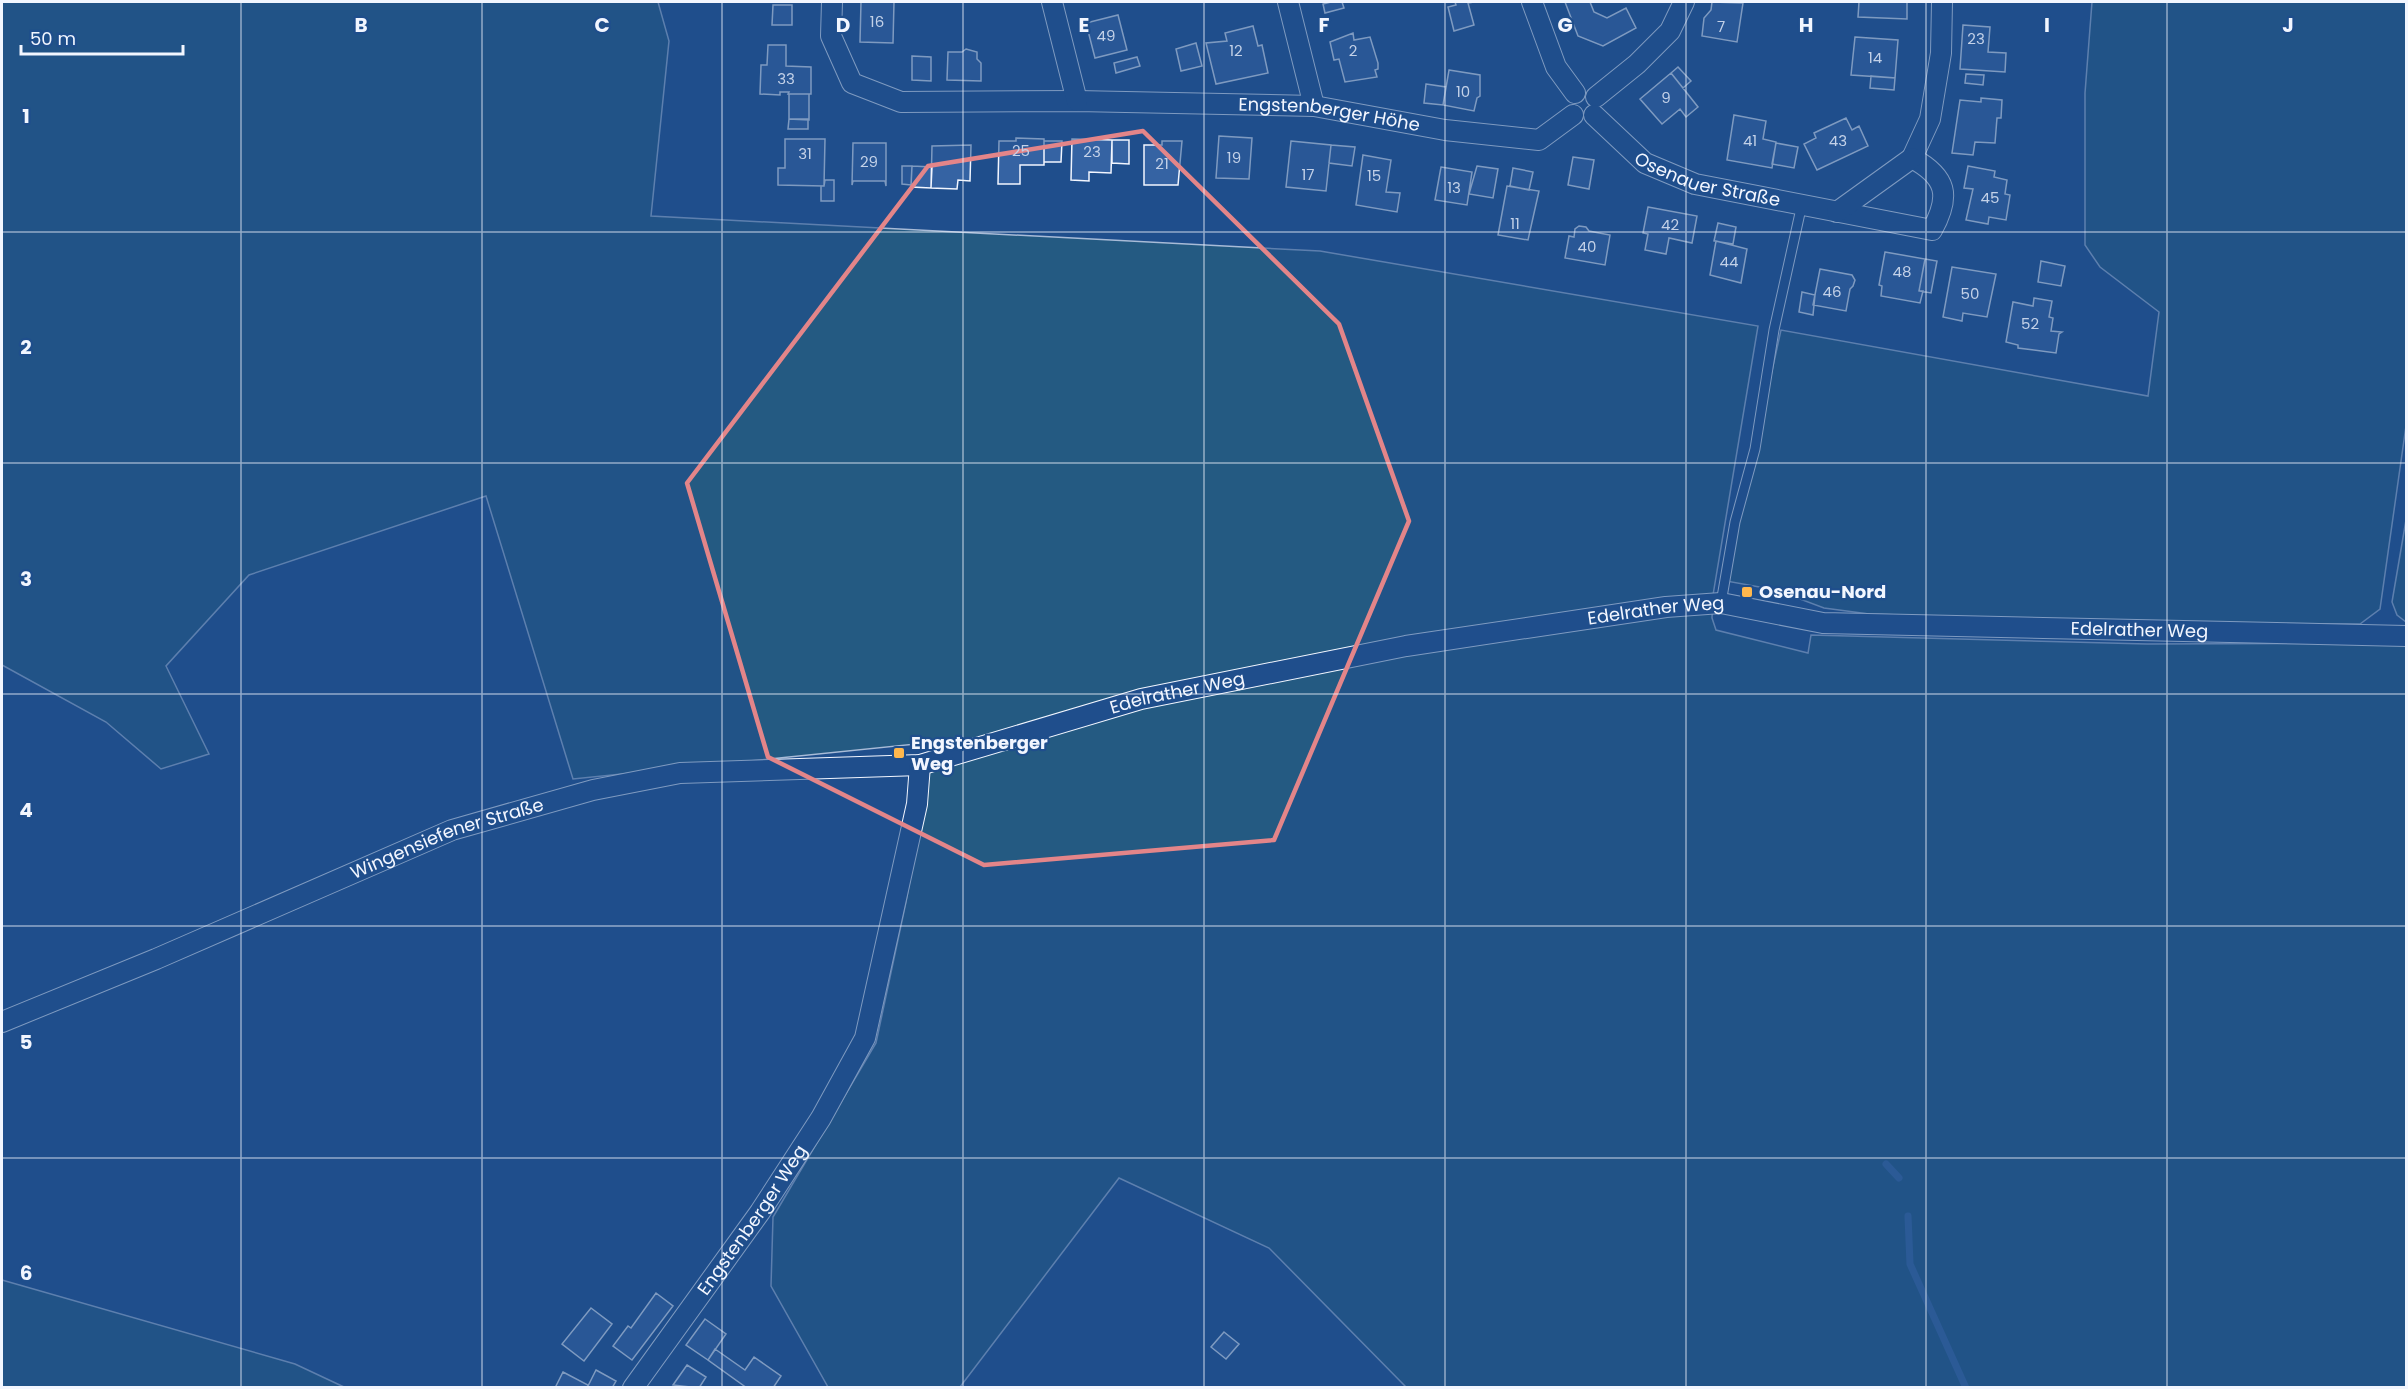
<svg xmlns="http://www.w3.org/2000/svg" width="2408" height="1389" font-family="Poppins,sans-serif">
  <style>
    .green { fill: #245a82; stroke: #a8bbd7; stroke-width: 1.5 }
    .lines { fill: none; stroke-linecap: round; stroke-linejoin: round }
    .stream { stroke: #3b69a3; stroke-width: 7 }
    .building { fill: #3563a3; stroke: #f2f6ff; stroke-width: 1.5 }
    .service-casing { stroke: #f2f6ff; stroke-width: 11 }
    .minor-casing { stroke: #f2f6ff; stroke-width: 22 }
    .service { stroke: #1f4e8c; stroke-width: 9 }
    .minor { stroke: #1f4e8c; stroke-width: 20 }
    .marked { fill: none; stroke: #e38589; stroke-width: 4.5; stroke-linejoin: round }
    .grid { fill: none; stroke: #f2f6ff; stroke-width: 1.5; stroke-opacity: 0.55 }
    .poi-dot { fill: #ffb74d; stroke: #1f4e8c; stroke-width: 2 }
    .labels { text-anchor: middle; stroke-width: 4.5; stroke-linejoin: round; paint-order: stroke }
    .number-label { font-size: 15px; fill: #c3d1e8 }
    .street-label { font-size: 18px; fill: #f2f6ff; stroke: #1f4e8c }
    .poi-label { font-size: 18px; font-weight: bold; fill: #f2f6ff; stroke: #1f4e8c; text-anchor: start }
    .grid-label { font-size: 20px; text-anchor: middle; font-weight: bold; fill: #f2f6ff; stroke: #1f4e8c; stroke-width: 4.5; stroke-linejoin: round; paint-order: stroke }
  </style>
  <rect width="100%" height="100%" fill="#1f4e8c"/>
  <path class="green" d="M2,2H658L669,41L651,216L1320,251L1758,326L1713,595L1712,618L1716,630L1808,653L1811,635L2147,644L2406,643V1387H1406L1269,1248L1119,1178L960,1387H828L771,1286L773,1217L876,1043L906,902L935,742L573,779L486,496L249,575L166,666L209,754L161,769L106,722L2,665Z
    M2092,2H2406V426L2380,609L2360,624L2164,623L1869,614L1824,608L1776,590L1726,581L1781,330L2148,396L2159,312L2100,267L2085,245V93Z
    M2406,520V622L2397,615L2392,602Z
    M2,1280L295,1364L344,1387H2Z"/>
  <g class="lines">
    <path class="stream" d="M1886,1164L1899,1178
      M1908,1216L1910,1264L1966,1388"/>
  </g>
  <path class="building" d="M861,2H894L893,43L860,42Z
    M1331,2H1342L1344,8L1325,13L1323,4Z
    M1455,2H1474L1468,3L1474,25L1454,31L1448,7L1456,5Z
    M1565,2H1590L1594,12L1607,18L1626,8L1636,28L1603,46L1578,36Z
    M1712,2L1743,3L1737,42L1702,36L1704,18L1711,10Z
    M1859,2H1907V19L1858,17Z
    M773,5H792V25H772Z
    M1118,15L1127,50L1095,58L1086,23Z
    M1963,25L1990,27L1988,52L2006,53L2005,72L1960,69Z
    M1253,26L1258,46L1262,45L1268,73L1216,84L1206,43L1227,41L1225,33Z
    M1353,33L1354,40L1370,37L1378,63V69L1375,70L1377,77L1345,82L1339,59L1334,60L1330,42Z
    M1855,37L1898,40L1895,78L1851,75Z
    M1196,43L1202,66L1181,71L1176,49Z
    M768,45H786V66L811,67V94H788L789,92H780V95L760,94L761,65H767Z
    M966,49L977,52V59L981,63V81L947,80L948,52H962Z
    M912,56L931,57V81L912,80Z
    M1137,57L1140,66L1116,73L1114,63Z
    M1678,67L1691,81L1683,88L1671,73Z
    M1449,70L1480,75V96L1477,98L1474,111L1443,105Z
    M1671,73L1698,107L1686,117L1680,109L1662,124L1640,99Z
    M1966,74L1984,75L1983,85L1965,83Z
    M1871,76L1895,78L1894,90L1870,88Z
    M1426,84L1446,87L1443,105L1424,103Z
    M789,94H809V120L789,119Z
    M1981,98L2002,100L2001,118H1997L1995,143L1975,142L1973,155L1952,153L1960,100L1981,102Z
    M1734,115L1766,121L1763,139L1776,142L1772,168L1727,160Z
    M1846,118L1852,130L1859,126L1868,146L1817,170L1804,144L1816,138L1814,133Z
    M789,119H808V129H788Z
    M1219,136L1252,138L1249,179L1216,178Z
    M1016,138L1044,139V165H1020V184H998L999,141H1016Z
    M785,139H825L824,186L778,185V168H785Z
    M1072,139L1112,140L1111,173L1089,172V181L1071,180Z
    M1112,140H1129V164L1112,163Z
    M1044,141H1062L1061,162H1044Z
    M1162,141H1182L1178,185H1144V145H1162Z
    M1291,141L1331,145L1326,191L1286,187Z
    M853,143H886V186L885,181H853L852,185Z
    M1776,143L1798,147L1794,168L1772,164Z
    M971,145L970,181L958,180L957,189L931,188L932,146Z
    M1331,145L1355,147L1352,166L1329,163Z
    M1363,155L1391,160L1386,192L1400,193L1397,212L1356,205Z
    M1573,157L1594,160L1589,189L1568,185Z
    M902,166H912L911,185L902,184Z
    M912,166L932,167L931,188L911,187Z
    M1477,166L1498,169L1493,198L1469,194Z
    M1968,166L1995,171L1994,177L2007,180L2005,194L2010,195L2006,220L1989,217L1988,224L1966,220L1973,189L1964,188Z
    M1441,167L1472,172L1467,205L1435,200Z
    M1513,168L1533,172L1529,190L1510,186Z
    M825,180H834V201H821V186H824Z
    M1507,186L1539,191L1528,240L1498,235Z
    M1648,207L1697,216L1692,243L1669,238L1666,254L1645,250L1648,234L1643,233Z
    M1718,223L1736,227L1733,244L1714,241Z
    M1579,226L1586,227L1589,231L1610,235L1605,265L1565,258L1569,236L1574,237L1575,229Z
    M1716,241L1747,249L1741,283L1710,275Z
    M1885,252L1925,259L1919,291H1923L1920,303L1881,296L1882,286L1879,285Z
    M1925,259L1937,261L1931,293L1919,291Z
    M2041,261L2065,266L2061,286L2038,282Z
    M1952,267L1996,274L1987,317L1963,313L1962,321L1943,317Z
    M1820,269L1852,275L1855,280L1853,286L1850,289L1846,311L1813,305Z
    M1802,292L1815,295L1813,315L1799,312Z
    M2034,298L2052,301L2049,317L2053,318L2051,331L2062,332L2059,334L2056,353L2018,348V345L2006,342L2013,302L2033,306Z
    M656,1293L673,1306L632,1360L613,1346L628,1326L631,1328Z
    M591,1308L612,1324L584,1361L562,1344Z
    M705,1319L726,1334L708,1360L686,1345Z
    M1224,1332L1239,1344L1226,1359L1211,1347Z
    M715,1349L745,1370L754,1357L781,1376L773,1388H747L708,1360Z
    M687,1365L706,1377L699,1388L673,1385Z
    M596,1370L616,1381L612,1388H587Z
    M563,1372L588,1385L587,1388H555Z"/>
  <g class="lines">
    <g class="service-casing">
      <path id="service" d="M1721,603L1735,522L1755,449L1774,330L1802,204"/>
    </g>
    <g class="minor-casing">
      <g id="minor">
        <path id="s1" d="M832,2L831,36L852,83L901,102L1077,101L1314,106L1445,130L1539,140L1573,115"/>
        <path d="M1052,2L1077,101"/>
        <path d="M1288,2L1314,106"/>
        <path d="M1532,2L1556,67L1575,93"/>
        <path d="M1596,97L1637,64L1670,31L1684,2"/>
        <path id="s2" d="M1594,115L1645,163L1695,184L1932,230C1951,196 1947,177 1912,158"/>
        <path d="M1912,158L1930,119L1941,53L1942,2"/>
        <path d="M1837,212L1912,158"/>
        <path id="s3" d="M2,1022L156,959L452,830L593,790L680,773L920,765L1141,699L1406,646L1666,607L1721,603L1823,623L2406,636"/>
        <path id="s4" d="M633,1388L760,1212L821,1118L865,1038L917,804L920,765"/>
      </g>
    </g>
    <use href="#service" class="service"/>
    <use href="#minor" class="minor"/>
  </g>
  <path d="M0 0H2408V1389H0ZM1143,131L1339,324L1409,521L1274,840L984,865L768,757L687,483L928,166Z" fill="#1f4e8c" fill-opacity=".55" fill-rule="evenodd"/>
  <path class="marked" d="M1143,131L1339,324L1409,521L1274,840L984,865L768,757L687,483L928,166Z"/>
  <path class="grid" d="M241,2V1388M482,2V1388M722,2V1388M963,2V1388M1204,2V1388M1445,2V1388M1686,2V1388M1926,2V1388M2167,2V1388M2,232H2406M2,463H2406M2,694H2406M2,926H2406M2,1158H2406"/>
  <g class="poi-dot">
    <rect x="1741" y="586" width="12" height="12" rx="3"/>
    <rect x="893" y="747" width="12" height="12" rx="3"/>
  </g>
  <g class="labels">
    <g class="number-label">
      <text x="877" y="27">16</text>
      <text x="1721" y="32">7</text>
      <text x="1106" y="41">49</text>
      <text x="1976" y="44">23</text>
      <text x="1236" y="56">12</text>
      <text x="1353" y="56">2</text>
      <text x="1875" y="63">14</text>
      <text x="786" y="84">33</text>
      <text x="1463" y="97">10</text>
      <text x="1666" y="103">9</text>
      <text x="1750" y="146">41</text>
      <text x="1838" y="146">43</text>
      <text x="1021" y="156">25</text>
      <text x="1092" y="157">23</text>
      <text x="805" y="159">31</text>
      <text x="1234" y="163">19</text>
      <text x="869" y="167">29</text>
      <text x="1162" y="169">21</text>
      <text x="1308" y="180">17</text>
      <text x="1374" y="181">15</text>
      <text x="1454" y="193">13</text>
      <text x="1990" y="203">45</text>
      <text x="1515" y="229">11</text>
      <text x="1670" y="230">42</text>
      <text x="1587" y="252">40</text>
      <text x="1729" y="267">44</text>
      <text x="1902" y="277">48</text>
      <text x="1832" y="297">46</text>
      <text x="1970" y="299">50</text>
      <text x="2030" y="329">52</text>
    </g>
    <g class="street-label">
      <text dy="6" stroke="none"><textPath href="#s1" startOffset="567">Engstenberger Höhe</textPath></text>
      <text dy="6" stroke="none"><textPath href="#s2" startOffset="135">Osenauer Straße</textPath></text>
      <text dy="6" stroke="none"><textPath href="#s3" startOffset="1718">Edelrather Weg</textPath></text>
      <text dy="6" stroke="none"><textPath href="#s3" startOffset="2204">Edelrather Weg</textPath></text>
      <text dy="6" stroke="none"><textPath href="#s3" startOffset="1232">Edelrather Weg</textPath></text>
      <text dy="6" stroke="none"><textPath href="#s3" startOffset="482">Wingensiefener Straße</textPath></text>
      <text dy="6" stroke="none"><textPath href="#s4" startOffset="206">Engstenberger Weg</textPath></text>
    </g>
    <g class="poi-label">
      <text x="1759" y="598">Osenau-Nord</text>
      <text x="911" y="749">Engstenberger<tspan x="911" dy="21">Weg</tspan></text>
    </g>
  </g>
  <g class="grid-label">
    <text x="361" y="32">B</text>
    <text x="602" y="32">C</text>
    <text x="843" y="32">D</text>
    <text x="1084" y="32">E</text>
    <text x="1324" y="32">F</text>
    <text x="1565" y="32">G</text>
    <text x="1806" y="32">H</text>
    <text x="2047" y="32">I</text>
    <text x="2288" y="32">J</text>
    <text x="26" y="123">1</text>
    <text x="26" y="354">2</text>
    <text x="26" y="586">3</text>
    <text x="26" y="817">4</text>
    <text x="26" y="1049">5</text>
    <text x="26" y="1280">6</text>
  </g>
  <rect width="2408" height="1389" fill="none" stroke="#f2f6ff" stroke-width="6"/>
  <path d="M21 45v9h162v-9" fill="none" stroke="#f2f6ff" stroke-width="3"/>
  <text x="30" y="45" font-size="18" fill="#f2f6ff" stroke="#1f4e8c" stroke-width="4.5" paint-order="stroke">50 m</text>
</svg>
